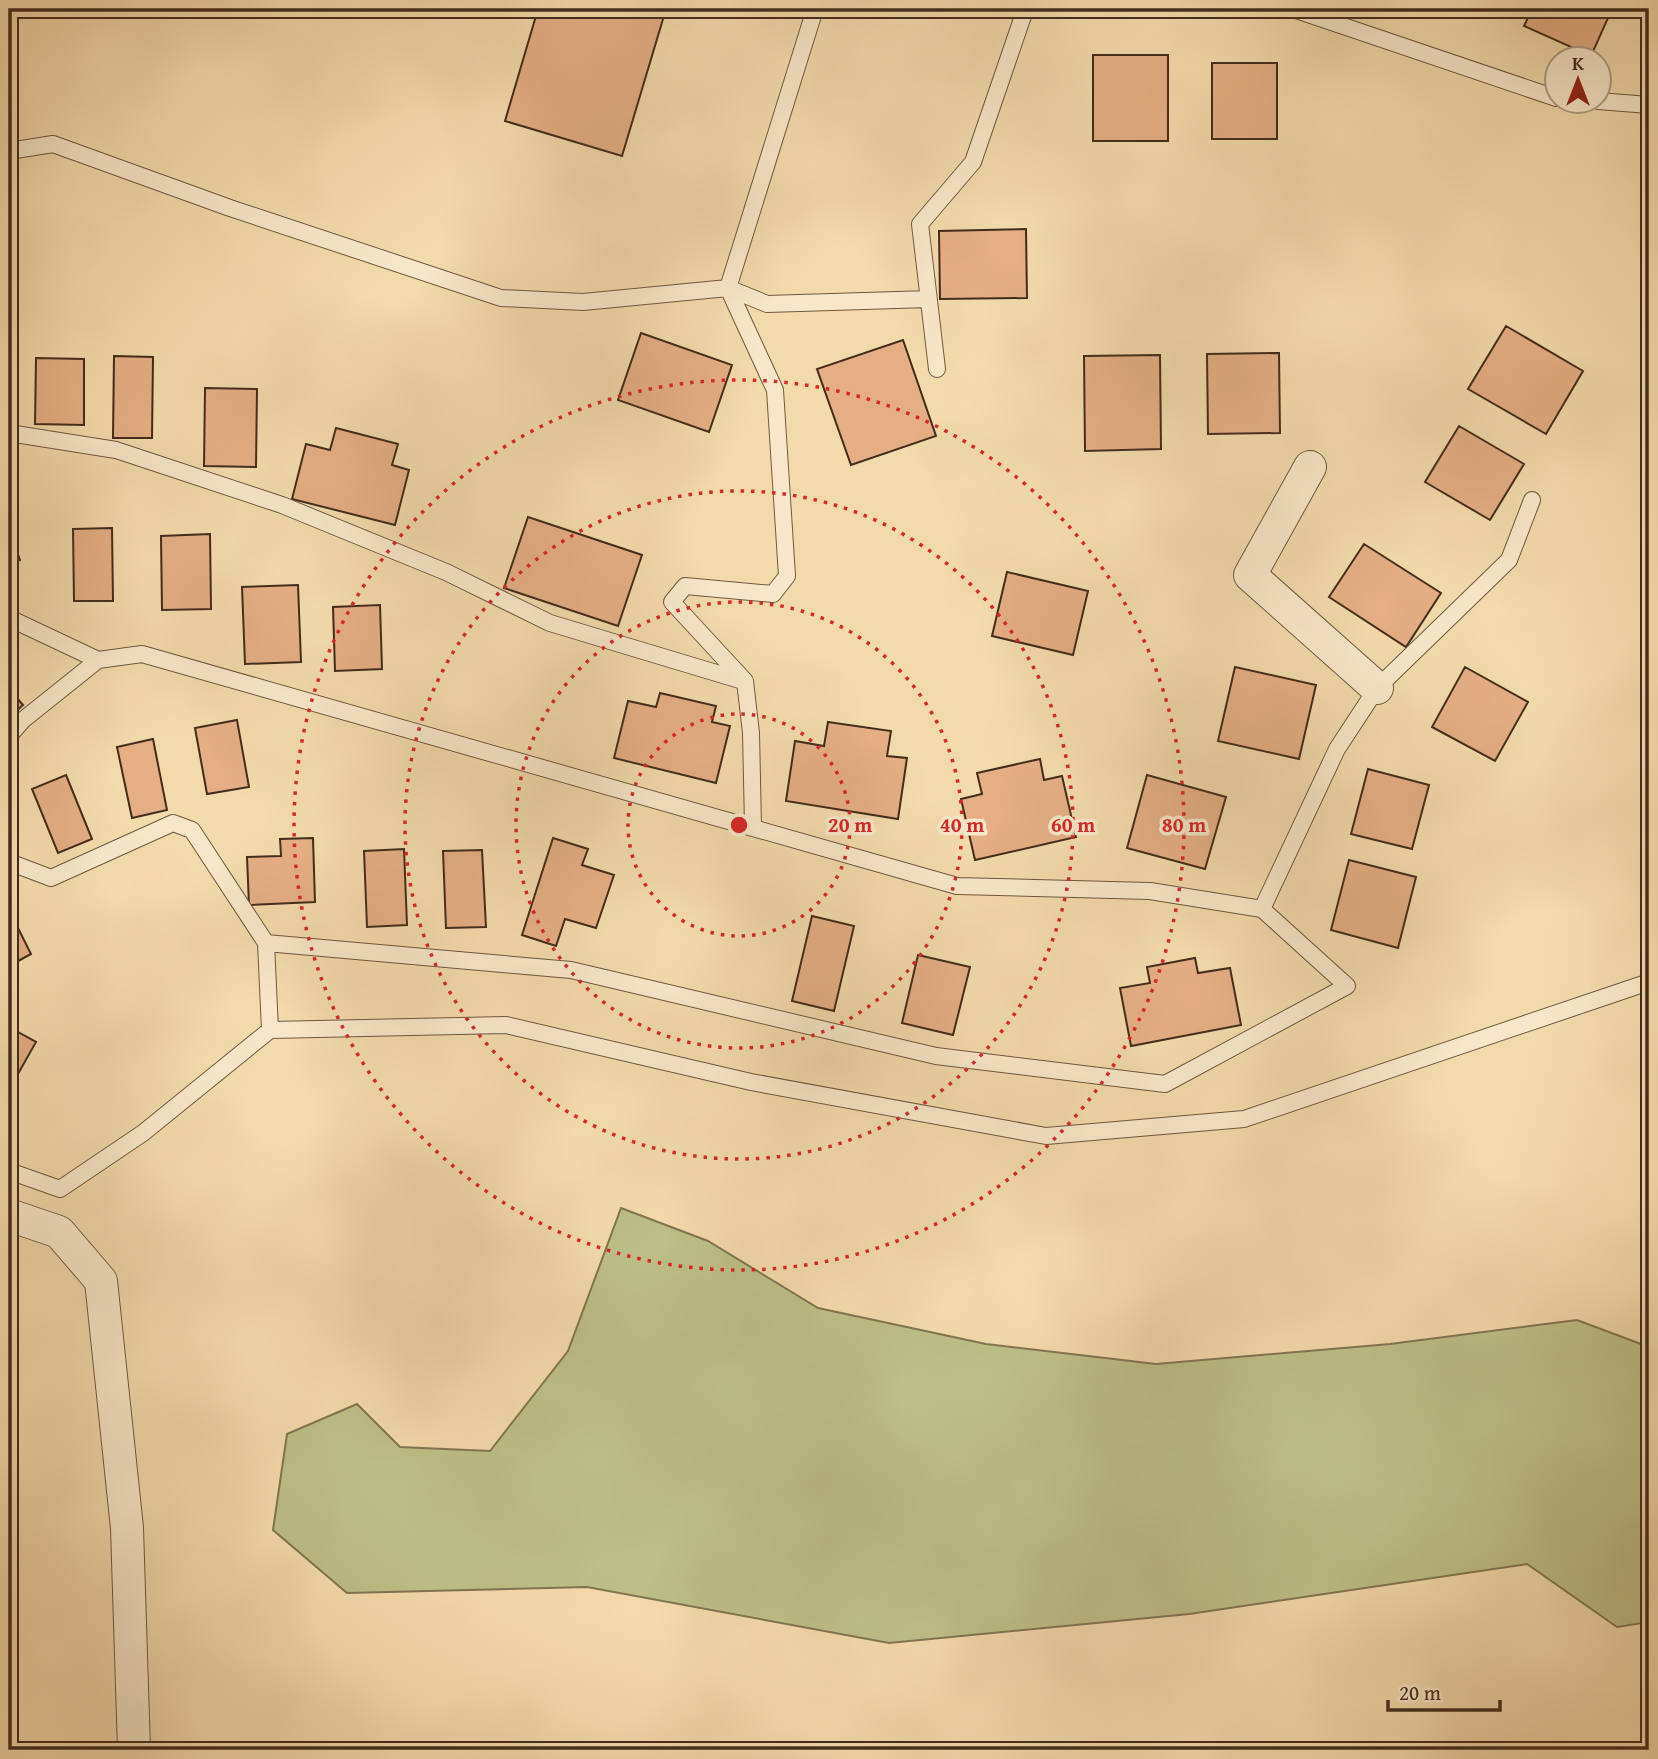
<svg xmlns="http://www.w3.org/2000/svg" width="1658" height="1759" font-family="'Gentium Book Plus',serif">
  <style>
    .green { fill: #bdbf87; stroke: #807650; stroke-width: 2 }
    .building { fill: #e5ae84; stroke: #442c1a; stroke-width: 2 }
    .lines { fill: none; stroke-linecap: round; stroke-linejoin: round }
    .service-casing { stroke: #70583e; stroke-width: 18 }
    .minor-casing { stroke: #70583e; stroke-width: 34 }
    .service { stroke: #f7e7c8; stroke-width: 16 }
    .minor { stroke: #f7e7c8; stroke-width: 32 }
    .ring { fill: none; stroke: #d62828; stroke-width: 3.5; stroke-dasharray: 3.5 7 }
    .centre { fill: #d62828; stroke: #f7e7c8; stroke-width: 3.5 }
    .ring-label { font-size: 21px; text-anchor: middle; font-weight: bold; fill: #d62828; stroke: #f7e7c8; stroke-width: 7; stroke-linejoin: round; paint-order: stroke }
  </style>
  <rect width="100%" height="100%" fill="#f3daab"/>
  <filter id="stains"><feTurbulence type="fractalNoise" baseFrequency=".00286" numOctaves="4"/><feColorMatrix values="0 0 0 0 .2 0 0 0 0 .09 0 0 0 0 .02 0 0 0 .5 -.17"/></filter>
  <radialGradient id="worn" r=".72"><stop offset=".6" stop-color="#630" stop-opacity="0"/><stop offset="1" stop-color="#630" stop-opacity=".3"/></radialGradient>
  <path class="green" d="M621,1208L708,1241L818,1308L986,1344L1156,1364L1390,1344L1577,1320L1649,1347V1622L1617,1627L1527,1564L1189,1614L889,1643L587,1587L347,1593L273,1530L287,1434L357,1404L400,1447L490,1451L568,1351Z"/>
  <path class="building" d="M538,9H666L622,156L505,121Z
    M1532,9H1612L1591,56L1524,26Z
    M1093,55H1168V141H1093Z
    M1212,63H1277V139H1212Z
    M1026,229L1027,298L940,299L939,231Z
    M1506,326L1583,371L1546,434L1468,389Z
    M641,333L732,365L709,432L618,400Z
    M903,340L936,436L851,465L817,369Z
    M1279,353L1280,433L1208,434L1207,354Z
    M1160,355L1161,449L1085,451L1084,356Z
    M114,356L153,357L152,438H113Z
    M36,358L84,359V425L35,424Z
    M205,388L257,389L256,467L204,466Z
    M1459,426L1524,464L1490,520L1425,482Z
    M336,428L398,444L392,465L409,470L395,525L292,499L306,444L330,450Z
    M528,517L642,555L618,626L504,588Z
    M112,528L113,601H74L73,529Z
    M9,529L20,560L9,565Z
    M210,534L211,609L162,610L161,536Z
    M1364,544L1441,593L1406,647L1329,597Z
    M1007,572L1088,591L1073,655L992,636Z
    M298,585L301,662L245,664L242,587Z
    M380,605L382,669L335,671L333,607Z
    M1235,667L1316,685L1299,759L1218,741Z
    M1465,667L1528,702L1495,761L1432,727Z
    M9,689L23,705L9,718Z
    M660,693L716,706L712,722L730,726L716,783L614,758L628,701L656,707Z
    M237,720L249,787L207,794L195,728Z
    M828,722L891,731L887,756L907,758L898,819L786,801L795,741L824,746Z
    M153,739L167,810L132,818L117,747Z
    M1040,759L1044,780L1062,776L1076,837L975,860L961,799L982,794L977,773Z
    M1368,769L1429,785L1412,849L1351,834Z
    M66,775L92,839L58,853L32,789Z
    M1147,775L1226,797L1205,869L1127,848Z
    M313,838L315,902L249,905L247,857L281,856L280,839Z
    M553,838L588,849L582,865L614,875L596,928L565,919L556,946L522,935Z
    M404,849L407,925L367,927L364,851Z
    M482,850L486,927L446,928L443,851Z
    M1349,860L1416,877L1398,948L1331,930Z
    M9,910L31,954L9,966Z
    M812,916L854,926L834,1011L792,1001Z
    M918,955L970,967L953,1035L902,1023Z
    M1195,958L1198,973L1230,968L1241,1025L1131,1046L1120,988L1150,983L1147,967Z
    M9,1027L36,1042L9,1090Z"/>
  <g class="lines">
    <g class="service-casing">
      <path id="service" d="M1293,9L1556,98
        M1598,101L1649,105
        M9,151L53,144L230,208L501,298L583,302L728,288L815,9
        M937,369L920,224L973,162L1023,16V9
        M9,433L116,450L282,505L446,572L550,623L743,681
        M9,618L98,660
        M9,736L23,720L98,660L142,654L957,886L1150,891L1262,909
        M753,826L751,733L745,681L672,602L685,586L773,594L787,576L775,390L728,288L767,304L929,299
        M9,862L51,878L173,823L192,830L266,943
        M270,1030L266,943L571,970L936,1056L1165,1084L1347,986L1262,909L1337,749L1377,688L1509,560L1532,500
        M9,1171L60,1189L143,1133L270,1030L506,1025L751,1082L1046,1136L1244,1119L1649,982"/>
    </g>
    <g class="minor-casing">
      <path id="minor" d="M1310,467L1250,575L1377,688
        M9,1215L59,1232L101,1281L127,1528L134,1750"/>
    </g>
    <use href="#service" class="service"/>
    <use href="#minor" class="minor"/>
  </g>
  <g class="ring">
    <circle cx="739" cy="825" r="111"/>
    <circle cx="739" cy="825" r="223"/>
    <circle cx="739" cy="825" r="334"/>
    <circle cx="739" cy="825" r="445"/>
  </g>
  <circle cx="739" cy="825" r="10" class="centre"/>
  <g class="ring-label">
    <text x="850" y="832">20 m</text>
    <text x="962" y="832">40 m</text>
    <text x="1073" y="832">60 m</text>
    <text x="1184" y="832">80 m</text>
  </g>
  <rect width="1658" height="1759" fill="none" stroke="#f3daab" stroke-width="35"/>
  <rect x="10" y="10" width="1637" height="1738" fill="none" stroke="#442c1a" stroke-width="3.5"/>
  <rect x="18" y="18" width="1623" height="1724" fill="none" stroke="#442c1a" stroke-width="2"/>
  <g transform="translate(1578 80)"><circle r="33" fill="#f7e7c8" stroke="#af9c82" stroke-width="2"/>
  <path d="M0-5L12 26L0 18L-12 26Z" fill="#8f2418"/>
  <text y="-10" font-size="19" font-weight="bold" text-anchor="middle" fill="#442c1a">K</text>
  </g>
  <path d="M1388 1700v10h112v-10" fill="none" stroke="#442c1a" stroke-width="3.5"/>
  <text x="1399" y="1700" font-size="21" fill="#442c1a" stroke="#f7e7c8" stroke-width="5" paint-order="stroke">20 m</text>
  <rect width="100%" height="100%" filter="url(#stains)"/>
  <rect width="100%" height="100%" fill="url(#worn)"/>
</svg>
